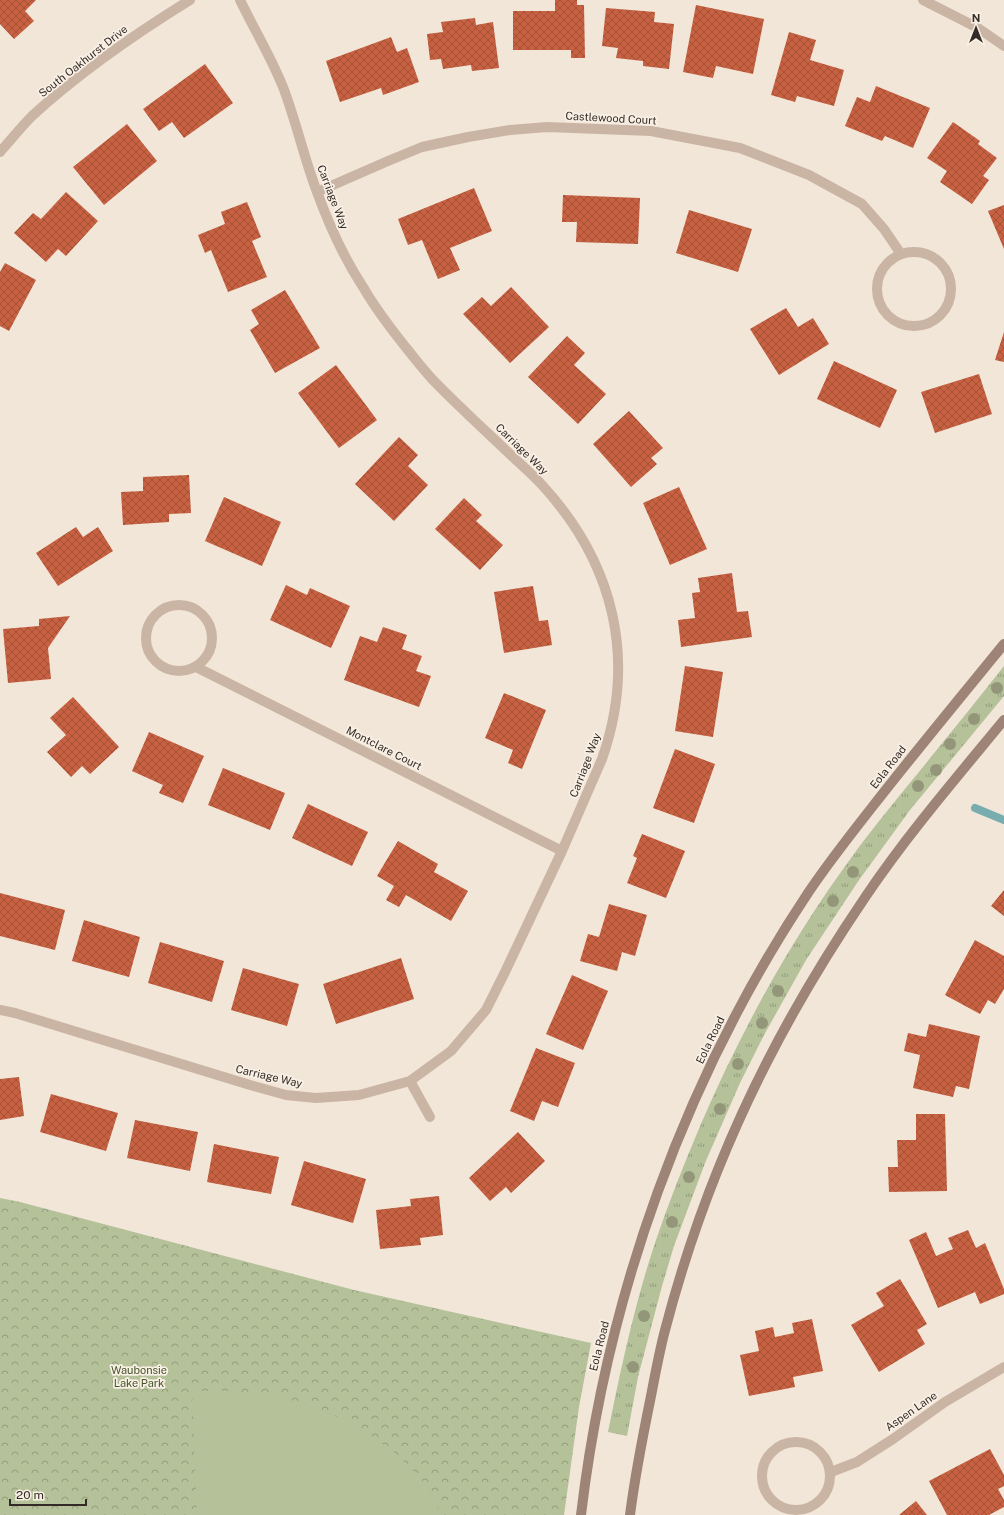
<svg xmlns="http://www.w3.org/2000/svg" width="1004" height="1515" font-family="'Public Sans',sans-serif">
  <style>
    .grass { fill: url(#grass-tufts) }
    .forest { fill: url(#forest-crowns) }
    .garden { fill: #b4c199 }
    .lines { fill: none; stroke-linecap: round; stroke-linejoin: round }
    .stream { stroke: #78adaf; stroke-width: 8 }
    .building { fill: url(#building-cross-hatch) }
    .service { stroke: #cab5a5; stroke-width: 10 }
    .minor { stroke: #cab5a5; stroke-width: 10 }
    .secondary { stroke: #9d8476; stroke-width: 10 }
    .tree { fill: #939679 }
    .labels { text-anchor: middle; stroke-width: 3.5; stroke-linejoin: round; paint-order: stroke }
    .street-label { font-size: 11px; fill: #352b26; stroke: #f9f0e5 }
    .park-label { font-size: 11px; fill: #45542a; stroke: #f9f0e5 }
  </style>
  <defs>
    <pattern id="grass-tufts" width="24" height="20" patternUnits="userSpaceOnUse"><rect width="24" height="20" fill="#b4c199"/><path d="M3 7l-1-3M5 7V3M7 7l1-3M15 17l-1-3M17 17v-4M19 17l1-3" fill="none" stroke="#939d7d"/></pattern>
    <pattern id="forest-crowns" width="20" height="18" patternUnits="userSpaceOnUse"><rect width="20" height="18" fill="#b4c199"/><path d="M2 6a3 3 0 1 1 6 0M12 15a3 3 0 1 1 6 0" fill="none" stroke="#939d7d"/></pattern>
    <pattern id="building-cross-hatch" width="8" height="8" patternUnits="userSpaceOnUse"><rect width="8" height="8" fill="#c76141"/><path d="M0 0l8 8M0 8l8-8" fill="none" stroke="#a25036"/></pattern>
  </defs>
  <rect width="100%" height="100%" fill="#f2e6d9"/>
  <path class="grass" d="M1004,666V696L910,810L859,880L806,960L764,1035L740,1083L705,1163L674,1246L662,1286L638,1377L627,1436L608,1432C621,1368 635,1302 656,1240C703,1105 766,974 851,858C877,822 907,787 935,752C958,724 981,695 1004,666Z"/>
  <path class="forest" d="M0,1198L20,1202L354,1290L591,1343L579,1407L564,1515H0Z"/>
  <path class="garden" d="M192,1391H231L267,1395L304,1403L338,1417L369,1434L395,1453L420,1477L442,1515H197Z"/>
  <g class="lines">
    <path class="stream" d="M975,808L1004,820"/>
  </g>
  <path class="building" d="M0,0H36L25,11L34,21L14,39L0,24Z
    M555,0H577V5H584L585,58H571V50H513V11H555Z
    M696,5L764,19L753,74L716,66L713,78L683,72Z
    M606,8L655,12L654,22L674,24L669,69L643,66V61L616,58L618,48L602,46Z
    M475,18L476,25L493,22L499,68L472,71L471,65L443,69L441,59L430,60L427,34L443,32L441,22Z
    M789,32L816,40L810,60L844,70L834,106L797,96L795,102L771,95Z
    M391,37L397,52L407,48L419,82L383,95L381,88L340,102L326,61Z
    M205,64L233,103L184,138L172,122L159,131L143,109Z
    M876,86L930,108L913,148L885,136L882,141L845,126L857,97L870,102Z
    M953,122L980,141L978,144L997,158L983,176L989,180L972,204L940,182L947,171L927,158Z
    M127,124L157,161L104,205L73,167Z
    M474,188L492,231L450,248L460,270L438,279L422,240L408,245L398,219Z
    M66,192L98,221L66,256L58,249L46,262L14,233L33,213L41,219Z
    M563,195L640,198L638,244L576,242L577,222H562Z
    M247,202L261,237L252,241L267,277L228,292L211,250L205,253L198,235L225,224L221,212Z
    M1004,205V249L988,211Z
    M689,210L752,229L738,272L676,253Z
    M5,263L36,280L9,331L0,326V272Z
    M511,287L549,327L510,363L463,314L482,297L491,306Z
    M285,290L320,348L275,373L250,330L259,324L251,310Z
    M786,308L798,327L813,318L829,344L779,375L750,329Z
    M1004,332V362L995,360Z
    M567,336L585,353L574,365L606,394L578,424L528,377Z
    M834,361L897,390L880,428L817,399Z
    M336,365L377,420L339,448L298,393Z
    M979,374L992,414L935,433L921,392Z
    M629,411L663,448L651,458L657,464L631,487L593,444Z
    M399,437L418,455L408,466L428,485L394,521L355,484Z
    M189,475L191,513L169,514V522L123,525L121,492L143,491V477Z
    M679,487L707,549L670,565L643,503Z
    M224,497L281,522L262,566L205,541Z
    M464,498L482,515L476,521L503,545L480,570L435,529Z
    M76,527L83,537L98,527L113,551L58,586L36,553Z
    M732,573L737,612L748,611L752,637L681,647L678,620L695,618L692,593L700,592L698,578Z
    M286,585L307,595L310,588L350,606L331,648L270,620Z
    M533,586L539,621L548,620L552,645L504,653L494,592Z
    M70,616L48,648L51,679L8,683L3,629L39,626V619Z
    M383,627L407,635L402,649L422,656L416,671L431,676L419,707L344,680L360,636L377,642Z
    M685,666L723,672L713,737L675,731Z
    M504,693L546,710L522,769L508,763L513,750L485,738Z
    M73,697L119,747L90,774L82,766L71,777L47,752L66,735L50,718Z
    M149,732L204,756L183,803L159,793L163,785L132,771Z
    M675,749L715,764L694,823L653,808Z
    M223,768L285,793L270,830L208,805Z
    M308,804L368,832L352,866L292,838Z
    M642,834L685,851L666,898L627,883L637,858L633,856Z
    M398,841L438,864L434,872L468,891L451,921L406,895L399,907L386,900L394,886L377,876Z
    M1004,890V916L991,906Z
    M0,893L65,910L55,950L0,936Z
    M609,904L647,915L635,956L622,952L617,971L580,961L588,934L599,937Z
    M84,920L140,937L129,977L72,961Z
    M975,940L1004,956V989L995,1004L988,1000L980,1014L945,995Z
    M160,942L224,961L212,1002L148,983Z
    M401,958L414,999L336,1024L323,984Z
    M243,968L299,984L287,1026L231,1010Z
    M572,975L608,991L583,1050L546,1034Z
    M929,1024L980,1036L969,1089L956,1086L953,1097L913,1088L920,1055L904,1051L908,1033L926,1037Z
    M536,1048L575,1063L558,1107L542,1101L534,1121L510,1111Z
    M19,1077L24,1116L0,1120V1079Z
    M51,1094L118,1113L106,1151L40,1132Z
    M916,1114H945L947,1191L889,1192L888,1167H898L897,1140H916Z
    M135,1120L198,1132L190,1171L127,1158Z
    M518,1132L545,1161L511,1193L506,1187L490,1201L469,1178Z
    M214,1144L279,1157L271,1194L207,1182Z
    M304,1161L366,1179L353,1223L291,1205Z
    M439,1196L443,1235L420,1238L421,1245L380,1249L376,1210L411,1206L410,1199Z
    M968,1230L976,1248L985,1243L1004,1289V1294L980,1304L975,1292L938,1308L909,1240L926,1232L936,1256L953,1249L948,1238Z
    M900,1279L927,1324L917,1330L925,1344L879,1372L851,1325L884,1306L876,1293Z
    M812,1319L823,1371L793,1377L795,1387L749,1396L740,1355L759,1351L755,1331L773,1327L775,1337L794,1333L792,1323Z
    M990,1449L1004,1475V1486L998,1489L1004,1500V1507L989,1515H947L929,1481Z
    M916,1501L927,1515H899Z"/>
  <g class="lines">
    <path class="service" d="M410,1081L430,1117"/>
    <path class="minor" d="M923,0L978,28L1004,46
      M0,152C11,140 21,127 32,116C81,71 135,34 190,0
      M317,192L388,161L422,147L468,137L510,130L547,127L651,131L740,148L809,175L862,204L884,229L901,254
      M877 289a37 37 0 1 1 74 0a37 37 0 1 1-74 0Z
      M146 638a33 33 0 1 1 66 0a33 33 0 1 1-66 0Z
      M196,667L562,851
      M0,1010L15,1013L250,1085L286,1095L316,1098L359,1095L410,1081L451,1051L486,1010L505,972L562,851L602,759C637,659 614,564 543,486C534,476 524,467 514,458C487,432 458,406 432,379C425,371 418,363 412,355C394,333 377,311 363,287C344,258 329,225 317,192C304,158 296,121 283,87C271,57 254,29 240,0
      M762 1476a34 34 0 1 1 68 0a34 34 0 1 1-68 0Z
      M831,1472L857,1462L893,1439L945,1402L1004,1367"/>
    <path class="secondary" d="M581,1515C607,1295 685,1078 808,893C828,863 851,834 873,806C916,751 960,698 1004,644
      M630,1515C635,1475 643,1435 651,1396C655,1375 659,1354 664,1334C688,1241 723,1148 767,1062C796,1005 830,949 866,896C908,834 957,777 1004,720"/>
  </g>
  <g class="tree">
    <circle cx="997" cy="688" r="6"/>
    <circle cx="974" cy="719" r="6"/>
    <circle cx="950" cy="744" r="6"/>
    <circle cx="936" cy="770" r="6"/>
    <circle cx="918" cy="786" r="6"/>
    <circle cx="853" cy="872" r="6"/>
    <circle cx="833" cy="901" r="6"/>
    <circle cx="778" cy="991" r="6"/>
    <circle cx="762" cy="1023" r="6"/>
    <circle cx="738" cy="1064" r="6"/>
    <circle cx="720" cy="1109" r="6"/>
    <circle cx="689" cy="1177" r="6"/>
    <circle cx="672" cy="1222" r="6"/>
    <circle cx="644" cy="1316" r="6"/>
    <circle cx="633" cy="1367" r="6"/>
  </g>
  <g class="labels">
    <g class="street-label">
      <text transform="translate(83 61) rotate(-38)" y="4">South Oakhurst Drive</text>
      <text transform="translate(611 118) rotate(3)" y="4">Castlewood Court</text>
      <text transform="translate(333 197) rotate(69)" y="4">Carriage Way</text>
      <text transform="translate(522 449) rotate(44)" y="4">Carriage Way</text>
      <text transform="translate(384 748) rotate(27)" y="4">Montclare Court</text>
      <text transform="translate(585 765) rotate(-69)" y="4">Carriage Way</text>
      <text transform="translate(888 767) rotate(-52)" y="4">Eola Road</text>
      <text transform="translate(710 1040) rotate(-64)" y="4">Eola Road</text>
      <text transform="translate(269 1076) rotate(13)" y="4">Carriage Way</text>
      <text transform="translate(599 1346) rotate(-76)" y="4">Eola Road</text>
      <text transform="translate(911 1411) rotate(-35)" y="4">Aspen Lane</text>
    </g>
    <g class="park-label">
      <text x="139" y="1374">Waubonsie<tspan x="139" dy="13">Lake Park</tspan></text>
    </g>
  </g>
  <g transform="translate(976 28)" stroke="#f9f0e5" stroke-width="3" paint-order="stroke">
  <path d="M0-3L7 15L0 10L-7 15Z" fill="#352b26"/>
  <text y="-6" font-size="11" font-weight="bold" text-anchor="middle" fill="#352b26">N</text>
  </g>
  <path d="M10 1499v6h76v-6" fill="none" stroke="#352b26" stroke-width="2"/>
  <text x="16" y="1499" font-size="12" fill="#352b26" stroke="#f9f0e5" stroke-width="3" paint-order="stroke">20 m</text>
</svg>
